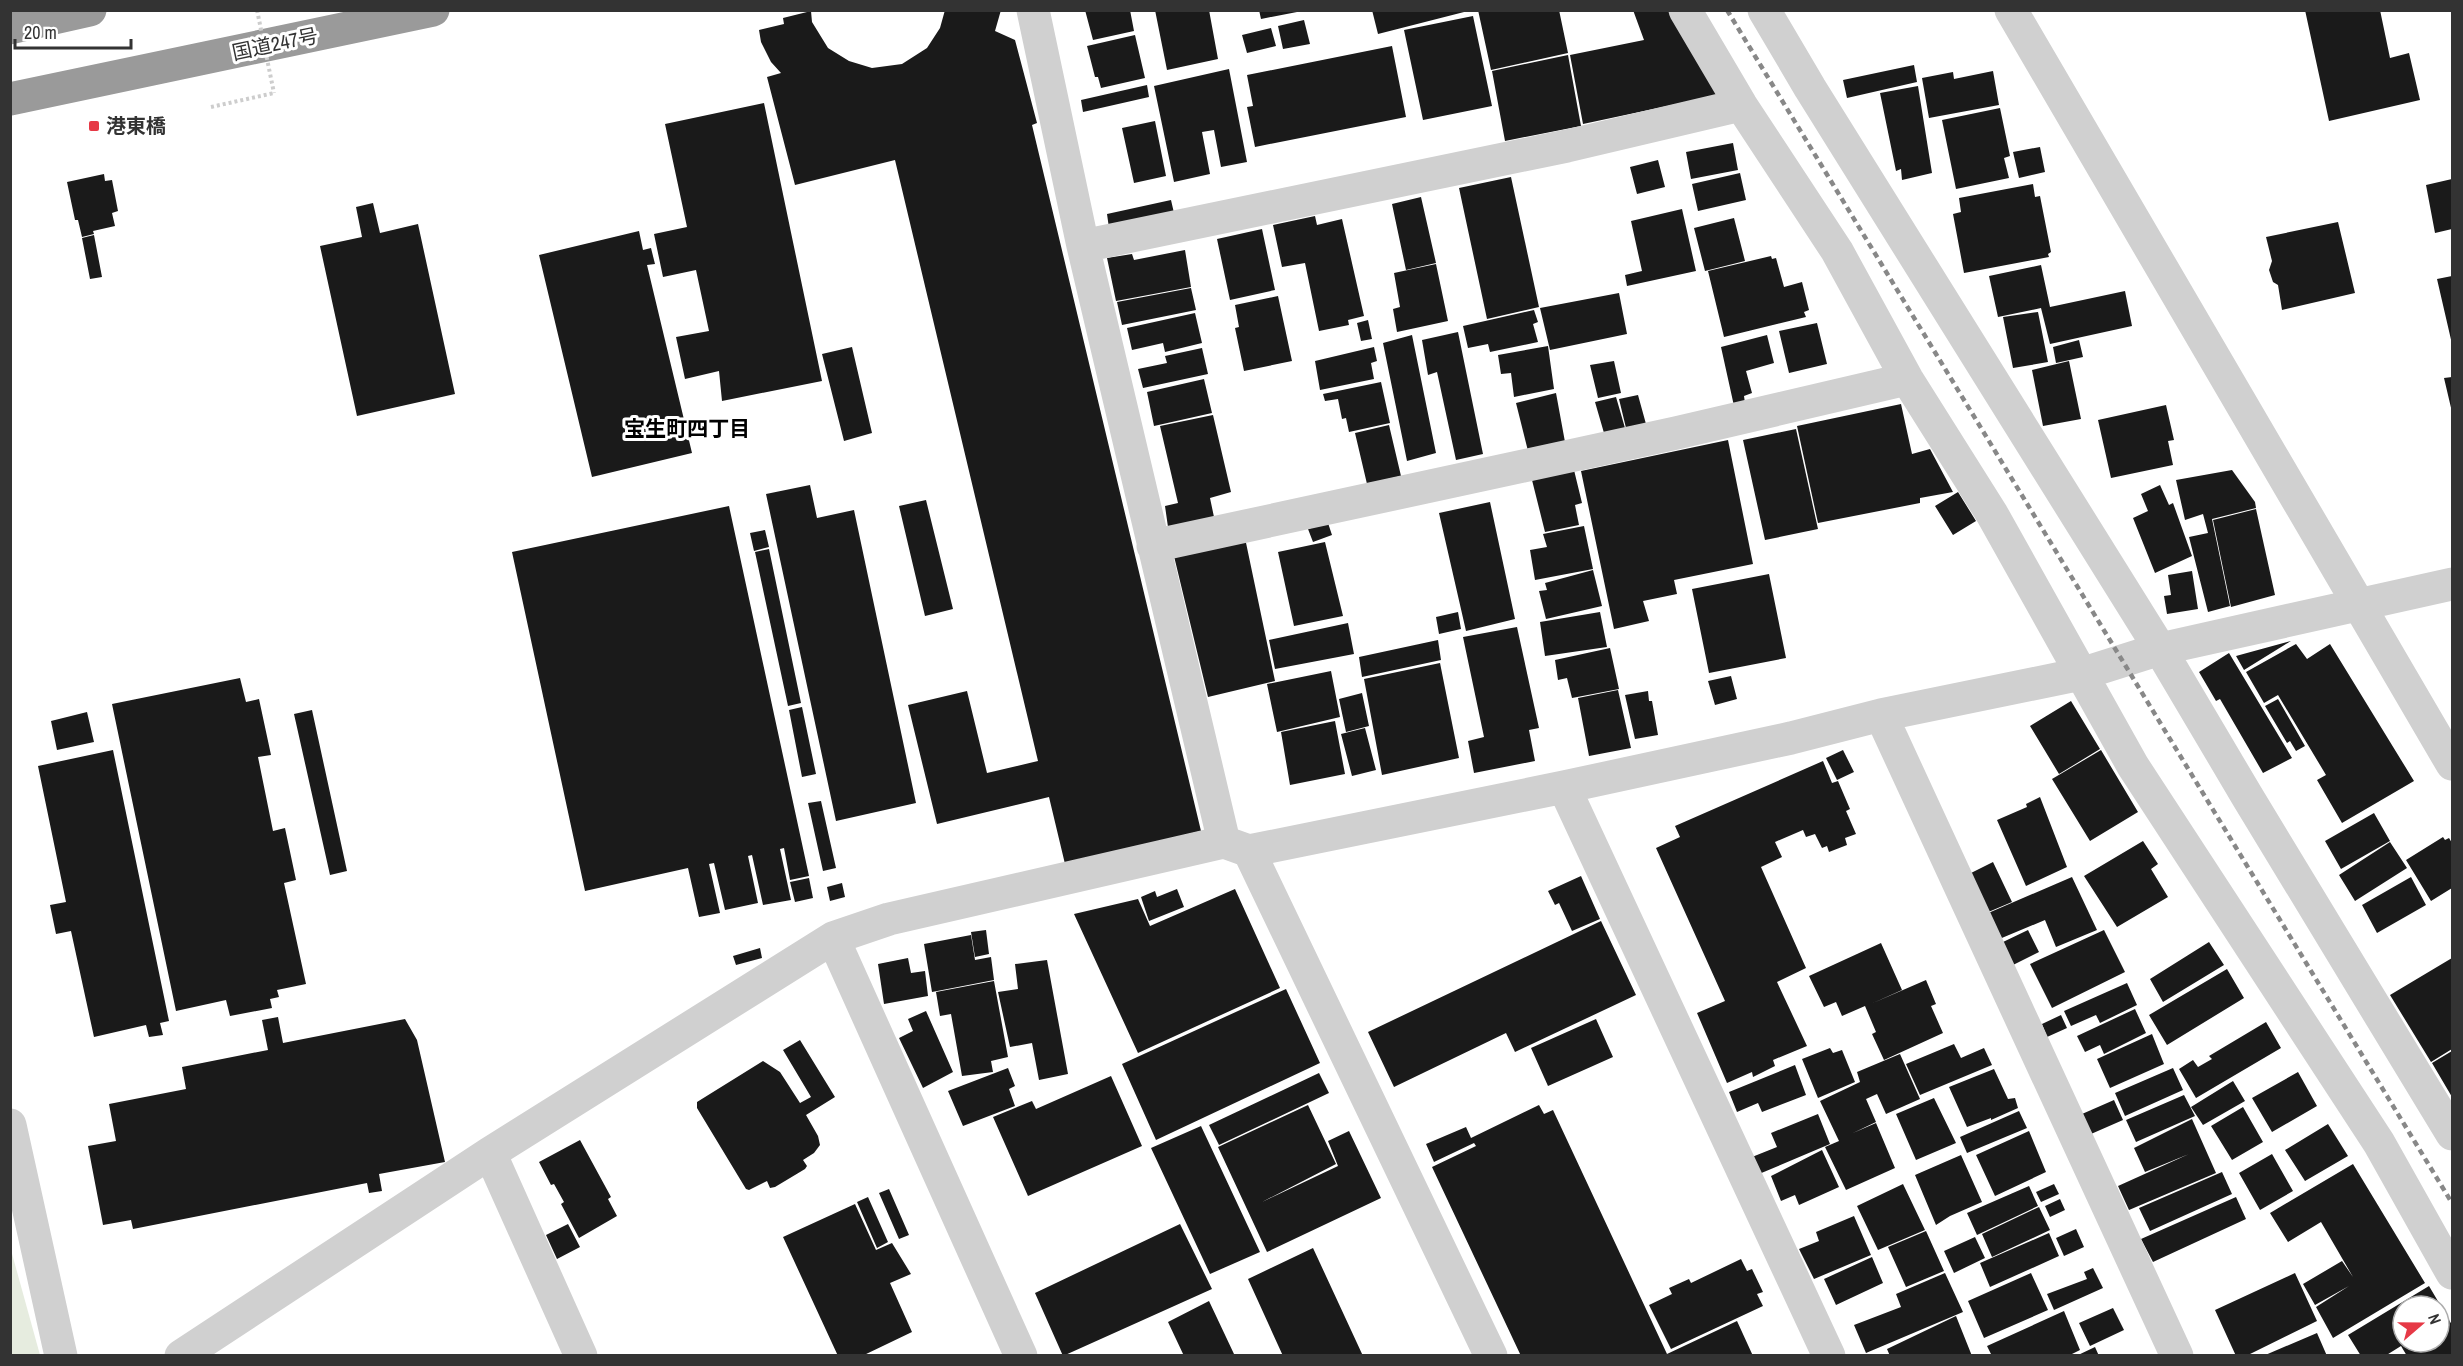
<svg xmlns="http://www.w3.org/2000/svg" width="2463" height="1366" font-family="'Archivo Narrow','Noto Sans JP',sans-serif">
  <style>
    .green { fill: #e6ecdf }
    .building { fill: #1a1a1a; fill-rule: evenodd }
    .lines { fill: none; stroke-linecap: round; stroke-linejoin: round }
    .path { stroke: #cdcdcd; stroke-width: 4; stroke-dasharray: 3 3; stroke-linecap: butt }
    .minor { stroke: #d0d0d0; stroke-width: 33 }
    .highway { stroke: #9a9a9a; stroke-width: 33 }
    .rail { stroke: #888; stroke-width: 4.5; stroke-dasharray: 6 4.5; stroke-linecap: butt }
    .path-bridge { stroke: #cdcdcd; stroke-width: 4; stroke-dasharray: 3 3; stroke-linecap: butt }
    .poi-dot { fill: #e63946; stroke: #fff; stroke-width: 2 }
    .labels { text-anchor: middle; stroke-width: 6; stroke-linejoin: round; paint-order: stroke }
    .street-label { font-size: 20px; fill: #333; stroke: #fff }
    .poi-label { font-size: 20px; font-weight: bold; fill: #333; stroke: #fff; text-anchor: start }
    .neighbourhood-label { font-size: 21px; font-weight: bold; fill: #000; stroke: #fff }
  </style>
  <rect width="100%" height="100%" fill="#fff"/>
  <path class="green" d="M10,1250H11L40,1355H11Z"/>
  <path class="building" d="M945,10H1001L995,31L1015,40L1037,123L1032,125L1201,831L1065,864L1049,797L937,824L908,705L967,691L987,773L1038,761L895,160L795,185L767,77L781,73L771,62L761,42L759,30L784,24L783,18L811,11L812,22L828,48L849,61L872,68L902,64L927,48L940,28Z
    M1085,10H1130L1134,31L1093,40Z
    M1155,10H1209L1218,59L1167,70Z
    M1259,10H1297V12L1261,19Z
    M1372,10H1468V11L1378,34Z
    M1478,10H1559L1568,53L1491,70Z
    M1633,10H1668L1719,95L1583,124L1570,55L1644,40Z
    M2305,10H2380L2390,58L2409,53L2420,100L2329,121Z
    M1473,16L1492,106L1423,120L1404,30Z
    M1304,20L1310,44L1283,49L1278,26Z
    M1271,28L1276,46L1247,53L1242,35Z
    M1135,35L1145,78L1101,88L1098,77H1095L1087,46Z
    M1392,46L1406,117L1255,147L1247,107L1253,106L1247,75Z
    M1568,55L1581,126L1505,141L1492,71Z
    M1914,65L1917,82L1847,98L1843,80Z
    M1229,69L1247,162L1221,167L1214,130L1202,132L1210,174L1174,182L1154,86Z
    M1993,71L1999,105L1929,118L1922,78L1953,72L1954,79Z
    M1147,85L1149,97L1083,112L1081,100Z
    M1918,86L1932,173L1902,180L1901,169L1896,171L1880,93Z
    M764,103L822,381L722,401L719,371L685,379L676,337L709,331L696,270L663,277L654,234L687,227L665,124Z
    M2000,108L2010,156L2004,158L2009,178L1956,189L1942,120Z
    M1155,121L1166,176L1134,183L1122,128Z
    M1733,143L1738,170L1691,179L1686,152Z
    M2040,147L2045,172L2019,178L2013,152Z
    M1658,160L1665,187L1637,194L1630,167Z
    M1740,173L1746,200L1698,211L1692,184Z
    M104,174L105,181L112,180L118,211L112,213L115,226L93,231L94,234L82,237L78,220H75L67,182Z
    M1511,177L1539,307L1487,319L1459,188Z
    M2452,179V229L2435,233L2426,185Z
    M2033,184L2035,197L2040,196L2051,252L2048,254L2049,257L1964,273L1953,214L1961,212L1959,198Z
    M1421,197L1436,263L1406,270L1392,204Z
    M1171,200L1174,213L1109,228L1107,214Z
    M373,203L380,233L418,224L455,394L357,416L320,246L362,237L356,207Z
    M1682,209L1696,271L1627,286L1625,275L1642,271L1631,221Z
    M1315,216L1317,225L1342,219L1364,316L1348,320L1349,325L1319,331L1305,263L1282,267L1273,225Z
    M1734,218L1745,261L1705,271L1694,228Z
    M2338,222L2355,293L2282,310L2278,285L2273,282L2269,270L2272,261L2266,237Z
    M1262,229L1275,290L1230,300L1217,239Z
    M639,231L643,250L651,248L655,264L647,265L692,453L592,477L539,255Z
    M94,235L102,277L90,279L82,238Z
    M1185,250L1191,287L1116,301L1107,258L1132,254L1134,260Z
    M1771,256L1772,259L1776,258L1784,287L1802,282L1809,310L1804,312L1806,317L1724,337L1708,271Z
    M1436,264L1448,321L1397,332L1393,309L1400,307L1394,273Z
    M2041,265L2050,307L2125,291L2132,326L2050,344L2041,308L1998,317L1989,276Z
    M2452,276V344L2437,279Z
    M1191,288L1196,310L1122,325L1117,302Z
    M1619,293L1627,334L1550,350L1540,308Z
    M1278,296L1292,361L1244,371L1235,328L1239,327L1235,305Z
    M1534,310L1538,322L1533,324L1538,342L1490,352L1488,344L1468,348L1463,326Z
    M2038,312L2048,362L2013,368L2003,317Z
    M1195,313L1202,343L1165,352L1163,343L1132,350L1127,328Z
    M1368,320L1372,339L1361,341L1357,323Z
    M1817,323L1827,364L1789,373L1779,331Z
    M1458,332L1483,454L1456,460L1437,372L1428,375L1422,340Z
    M1412,335L1436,453L1407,461L1383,343Z
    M1767,335L1774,363L1746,371L1752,393L1744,396L1745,403L1734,406L1721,347Z
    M2079,340L2083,357L2056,363L2053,347Z
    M1548,346L1554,389L1514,397L1511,373L1501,374L1498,355Z
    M852,347L872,433L844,441L822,354Z
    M1374,347L1377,361L1371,363L1374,379L1320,390L1315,361Z
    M1202,348L1208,374L1143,388L1138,369L1167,363L1165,356Z
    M1614,361L1621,393L1598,398L1590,365Z
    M2069,361L2081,419L2043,426L2032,370Z
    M2452,377V412L2444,378Z
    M1204,379L1212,413L1154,426L1147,392Z
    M1381,382L1390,423L1349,432L1346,418L1342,419L1338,399L1325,401L1323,394Z
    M1556,393L1565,442L1528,451L1516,403Z
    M1638,395L1646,424L1626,428L1619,399Z
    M1616,397L1625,428L1604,433L1595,402Z
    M1901,404L1912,454L1930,449L1953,492L1920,498V503L1818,523L1797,426Z
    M2166,405L2174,440L2168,441L2173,465L2111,478L2098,420Z
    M1213,415L1231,492L1210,498L1214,517L1168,527L1165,506L1178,503L1160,426Z
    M1389,425L1401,476L1367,484L1355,433Z
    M1796,429L1818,529L1765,540L1743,440Z
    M1728,440L1753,564L1674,580L1677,594L1643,601L1649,621L1614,629L1581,471Z
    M1574,470L1582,503L1575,505L1579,525L1545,532L1532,480Z
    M2232,470L2255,502L2256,508L2212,519L2230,606L2208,612L2189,537L2208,533L2203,514L2185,520L2176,480Z
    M810,485L817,518L854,510L916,803L836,821L766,494Z
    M2160,485L2169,505L2173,503L2192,556L2155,573L2133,518L2148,511L2141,494Z
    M1958,492L1976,521L1953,535L1935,506Z
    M926,500L953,609L925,616L899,506Z
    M1490,502L1515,619L1466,631L1439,513Z
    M729,506L809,876L790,880L784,848L780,849L791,900L763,905L752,855L748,856L758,903L725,910L714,863L709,864L720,913L699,917L688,868L585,891L512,552Z
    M2256,509L2275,595L2231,607L2213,520Z
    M1328,523L1332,535L1313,542L1308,529Z
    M1584,526L1593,569L1535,580L1530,550L1547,547L1543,534Z
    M765,530L769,547L754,551L750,533Z
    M1245,538L1275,681L1208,697L1173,552Z
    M1325,542L1343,616L1294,626L1278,552Z
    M769,549L801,703L788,706L755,552Z
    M1593,570L1602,606L1546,619L1539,591L1547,590L1545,583Z
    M2192,571L2198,609L2167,614L2164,596L2171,595L2168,575Z
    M1769,574L1786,658L1709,673L1692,589Z
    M1458,612L1461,629L1439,634L1436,617Z
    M1600,612L1607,647L1545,656L1540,622Z
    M1348,623L1354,654L1275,669L1269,640Z
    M1517,627L1539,728L1529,730L1535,761L1474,773L1468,741L1484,737L1463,637Z
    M1438,640L1441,660L1362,677L1359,657Z
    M2291,641L2244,670L2236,656Z
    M2296,644L2307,659L2330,644L2414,781L2342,823L2317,780L2326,775L2278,695L2264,703L2246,672Z
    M1610,648L1619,689L1572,698L1567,678L1558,680L1555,660Z
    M2229,653L2292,758L2263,773L2220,699L2216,701L2199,672Z
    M1440,663L1459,758L1382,775L1364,679Z
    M1331,671L1340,717L1277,732L1267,684Z
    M1731,676L1737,699L1715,705L1708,681Z
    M240,678L246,702L259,699L271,755L258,757L273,831L285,828L296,880L284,883L306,984L277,990L279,997L270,999L272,1008L230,1016L226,1000L176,1011L112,704Z
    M1618,690L1631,748L1589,756L1578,698Z
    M1648,691L1649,701H1652L1658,735L1635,739L1625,695Z
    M1362,693L1369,726L1346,732L1339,699Z
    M2278,699L2305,746L2296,751L2290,741L2287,743L2265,706Z
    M2071,701L2100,749L2059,774L2030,726Z
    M802,707L816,774L802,777L789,710Z
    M312,710L347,871L330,875L294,714Z
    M87,712L94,742L57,750L51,721Z
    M1335,721L1345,774L1290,785L1281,732Z
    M1365,728L1376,770L1352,776L1341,734Z
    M113,750L169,1021L160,1023L163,1035L149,1037L146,1025L94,1037L71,931L56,934L50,905L66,902L38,766Z
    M1843,750L1854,772L1837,780L1826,758Z
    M2101,750L2138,812L2090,841L2052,779Z
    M1823,761L1832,783L1838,781L1850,809L1846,811L1856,834L1845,838L1847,845L1829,852L1827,846L1822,848L1815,834L1806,837L1803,830L1775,842L1782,857L1761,867L1806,968L1777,982L1807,1046L1773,1060L1775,1066L1753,1077L1752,1072L1727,1083L1697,1013L1725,1001L1656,848L1680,837L1675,826Z
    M2040,797L2067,867L2026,886L1997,820L2027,807L2026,804Z
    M821,801L836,868L823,871L808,803Z
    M2374,813L2390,841L2341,869L2325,841Z
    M2443,837L2445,840L2449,838L2452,843V888L2431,901L2406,860Z
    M2143,841L2158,864L2151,869L2168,897L2117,927L2084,876Z
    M2390,842L2407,868L2355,901L2339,875Z
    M1993,862L2012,902L1986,913L1967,875Z
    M1581,876L1600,919L1572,931L1559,903L1555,905L1548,891Z
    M2072,877L2097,930L2056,947L2045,920L1997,940L1986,914Z
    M2411,877L2426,905L2377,933L2362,905Z
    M809,878L813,898L795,902L790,882Z
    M842,883L845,897L830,901L827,887Z
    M1177,889L1184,907L1149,921L1141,897L1155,891L1157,897Z
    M1235,889L1280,988L1138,1053L1074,914L1138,899L1150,926Z
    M1601,921L1636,995L1515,1052L1506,1033L1394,1087L1368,1032Z
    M986,930L989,954L975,957L971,932Z
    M2028,930L2039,952L2013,965L2003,942Z
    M2104,930L2125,972L2052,1008L2030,964Z
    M971,935L975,960L991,957L994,980L932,992L924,944Z
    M2209,942L2224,965L2163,1002L2150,979Z
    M1881,943L1902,990L1873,1003L1926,980L1936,1004L1931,1006L1943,1033L1884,1060L1872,1034L1876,1032L1865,1006L1842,1016L1836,1002L1824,1007L1809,976Z
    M760,948L762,958L736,965L733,956Z
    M908,958L911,973L925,971L928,996L884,1004L878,964Z
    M2452,958V1049L2431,1062L2390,995Z
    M1047,960L1068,1074L1039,1080L1032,1043L1010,1047L998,992L1018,989L1015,964Z
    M2227,969L2244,998L2167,1045L2149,1015Z
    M994,981L1008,1057L991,1061L993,1072L962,1076L951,1014L940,1016L936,992Z
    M2127,983L2137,1005L2100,1023L2096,1015L2071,1026L2064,1011Z
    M1286,989L1320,1063L1156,1140L1122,1064Z
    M2135,1009L2146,1033L2104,1054L2100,1045L2085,1052L2077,1036Z
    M926,1011L953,1072L923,1088L899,1038L913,1031L908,1019Z
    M2061,1015L2067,1028L2047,1037L2042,1024Z
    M278,1017L283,1043L405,1019L417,1040L445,1162L379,1174L382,1191L369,1193L367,1183L133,1229L131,1220L103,1225L88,1146L116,1141L109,1104L186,1089L182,1067L268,1050L262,1020Z
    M1596,1019L1613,1057L1548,1086L1531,1048Z
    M2266,1022L2281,1048L2196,1098L2179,1069L2193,1060L2198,1067L2212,1059L2209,1056Z
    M2152,1034L2164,1064L2110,1088L2097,1059Z
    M800,1040L835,1097L806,1115L818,1136L820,1145L814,1153L803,1160L807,1166L805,1169L775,1187L770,1188L767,1181L749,1190L746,1189L697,1108V1102L763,1061L780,1072L800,1103L811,1097L783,1050Z
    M1954,1044L1961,1058L1984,1048L1992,1065L1920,1095L1906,1064Z
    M1830,1048L1833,1053L1842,1050L1855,1082L1818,1098L1802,1059Z
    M2452,1051V1097L2432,1063Z
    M1900,1054L1920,1099L1886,1114L1877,1094L1866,1099L1876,1122L1853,1133L1876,1123L1895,1168L1846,1190L1825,1147L1839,1141L1820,1101L1860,1082L1857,1072Z
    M1795,1065L1806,1095L1762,1112L1758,1103L1737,1112L1729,1092Z
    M1008,1068L1015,1086L1009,1089L1015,1106L963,1126L948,1091Z
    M2173,1068L2183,1090L2125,1116L2115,1093Z
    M1994,1069L2008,1099L2015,1098L2018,1108L1991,1120V1118L1967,1127L1949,1087Z
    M2298,1072L2317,1106L2272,1132L2252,1098Z
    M1319,1073L1329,1093L1219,1145L1209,1125Z
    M1111,1076L1142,1146L1028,1196L993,1117L1032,1101L1036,1109Z
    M2233,1081L2245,1101L2203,1125L2191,1107Z
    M2184,1095L2195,1116L2136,1142L2126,1120Z
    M1934,1098L1956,1143L1916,1160L1896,1114Z
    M2114,1100L2123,1120L2091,1134L2082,1114Z
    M1308,1105L1336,1164L1262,1202L1338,1166L1328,1141L1349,1131L1381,1198L1267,1252L1218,1147Z
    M1539,1105L1544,1114L1553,1110L1667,1354L1737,1321L1753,1356H1521L1432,1167L1476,1146L1474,1143L1434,1162L1426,1144L1466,1127L1471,1138Z
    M2243,1107L2263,1142L2232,1160L2211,1126Z
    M2019,1111L2027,1128L1967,1153L1960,1137Z
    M1818,1114L1830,1144L1759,1174L1752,1157L1777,1147L1771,1133Z
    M2192,1119L2216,1173L2129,1210L2118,1186L2189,1154L2145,1172L2134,1148Z
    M2328,1124L2348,1156L2305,1181L2285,1150Z
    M1201,1126L1260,1252L1210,1274L1151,1148Z
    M2029,1131L2046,1172L1995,1196L1976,1155Z
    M580,1140L611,1197L608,1199L617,1216L579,1238L561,1204L564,1202L554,1184L551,1185L539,1162Z
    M1822,1150L1839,1187L1799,1205L1795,1195L1781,1201L1771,1176Z
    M2272,1154L2293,1191L2260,1210L2239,1173Z
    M1961,1155L1982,1202L1950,1216L1936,1225L1915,1175Z
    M2353,1164L2425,1283L2333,1338L2316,1307L2349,1286L2315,1305L2303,1284L2342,1261L2353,1277L2321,1222L2288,1242L2270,1213Z
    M2222,1172L2232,1194L2150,1231L2139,1208Z
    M1903,1184L1925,1230L1878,1250L1857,1206Z
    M2054,1184L2059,1194L2041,1202L2036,1192Z
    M2029,1186L2038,1206L1977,1235L1967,1213Z
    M889,1189L909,1235L899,1239L879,1193Z
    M868,1197L888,1242L877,1248L857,1202Z
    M2236,1197L2246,1219L2153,1262L2141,1239Z
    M2060,1199L2065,1210L2050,1217L2045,1206Z
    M855,1204L876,1250L892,1243L911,1274L890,1283L912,1332L862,1356H838L783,1237Z
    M2039,1207L2050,1230L1992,1257L1982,1234Z
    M1854,1216L1871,1255L1814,1279L1799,1249L1819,1241L1816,1232Z
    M568,1224L580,1247L557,1259L546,1235Z
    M1180,1224L1212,1289L1063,1356L1035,1293Z
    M2076,1229L2084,1247L2064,1256L2056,1238Z
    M1926,1231L1944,1271L1906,1287L1888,1247Z
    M2049,1233L2059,1256L1990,1287L1980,1263Z
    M1975,1237L1985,1258L1954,1273L1944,1251Z
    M1313,1248L1363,1356H1283L1248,1279Z
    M1872,1257L1883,1283L1836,1305L1824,1279Z
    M1741,1259L1747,1271L1752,1269L1763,1292L1757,1294L1763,1306L1671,1349L1649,1305L1672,1294L1669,1288L1689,1279L1691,1283Z
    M2093,1268L2103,1288L2054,1310L2047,1294L2087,1279L2084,1272Z
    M1945,1273L1963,1312L1866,1353L1854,1325L1901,1307L1896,1294Z
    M2031,1273L2048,1310L1984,1338L1968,1301Z
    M2295,1273L2317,1321L2246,1356H2236L2215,1310Z
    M2429,1286L2452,1325V1356H2407L2401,1346L2385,1356H2361L2348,1335ZM2403,1306H2439V1342H2403Z
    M1209,1301L1234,1354L1184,1356L1168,1322Z
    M2113,1308L2124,1330L2090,1346L2079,1323Z
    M2064,1311L2080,1350L2068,1356H1992L1987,1346Z
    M1956,1316L1972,1356H1890L1887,1349Z
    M2317,1333L2327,1356H2263Z
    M2095,1347L2099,1356H2076Z"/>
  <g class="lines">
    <path class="path" d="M211,107L274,93"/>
    <path class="minor" d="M1033,10L1083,246L1224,842
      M1685,10L1741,105L1837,251L1907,379L1992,514L2133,766L2379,1143L2452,1273
      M1764,10L1810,88L2160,649L2247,796L2452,1134
      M2011,10L2452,764
      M1083,246L1567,146L1741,105
      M1153,546L1676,433L1907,379
      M1881,715L2177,1356
      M1564,787L1829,1356
      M1249,851L1491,1356
      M833,938L1021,1356
      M10,1125L61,1356
      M490,1153L581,1356
      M181,1356L490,1153L833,938L889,919L1224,842L1249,851L1564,787L1791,738L1881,715L2081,674L2160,649L2452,584"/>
    <path class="highway" d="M10,28L90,10
      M10,99L433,10"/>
    <path class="rail" d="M1727,10L2452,1203"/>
    <path class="path-bridge" d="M257,10L274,93"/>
  </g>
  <rect class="poi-dot" x="88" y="120" width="12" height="12" rx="3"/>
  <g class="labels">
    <g class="street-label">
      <text transform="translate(275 44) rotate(-12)" y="7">国道247号</text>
    </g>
    <g class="poi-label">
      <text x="106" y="133">港東橋</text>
    </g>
    <g class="neighbourhood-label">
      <text x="687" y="436">宝生町四丁目</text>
    </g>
  </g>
  <rect width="2463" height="1366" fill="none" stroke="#333333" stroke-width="24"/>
  <g transform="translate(2421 1324) rotate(70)"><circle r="28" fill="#ffffff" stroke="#adadad" stroke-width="1.5"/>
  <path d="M0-4.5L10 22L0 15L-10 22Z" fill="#e63946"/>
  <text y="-9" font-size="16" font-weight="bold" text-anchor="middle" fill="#333333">N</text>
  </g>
  <path d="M15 39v9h116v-9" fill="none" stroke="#333333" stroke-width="3"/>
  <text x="24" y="39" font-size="18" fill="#333333" stroke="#ffffff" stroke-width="4.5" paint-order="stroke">20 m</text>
</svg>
